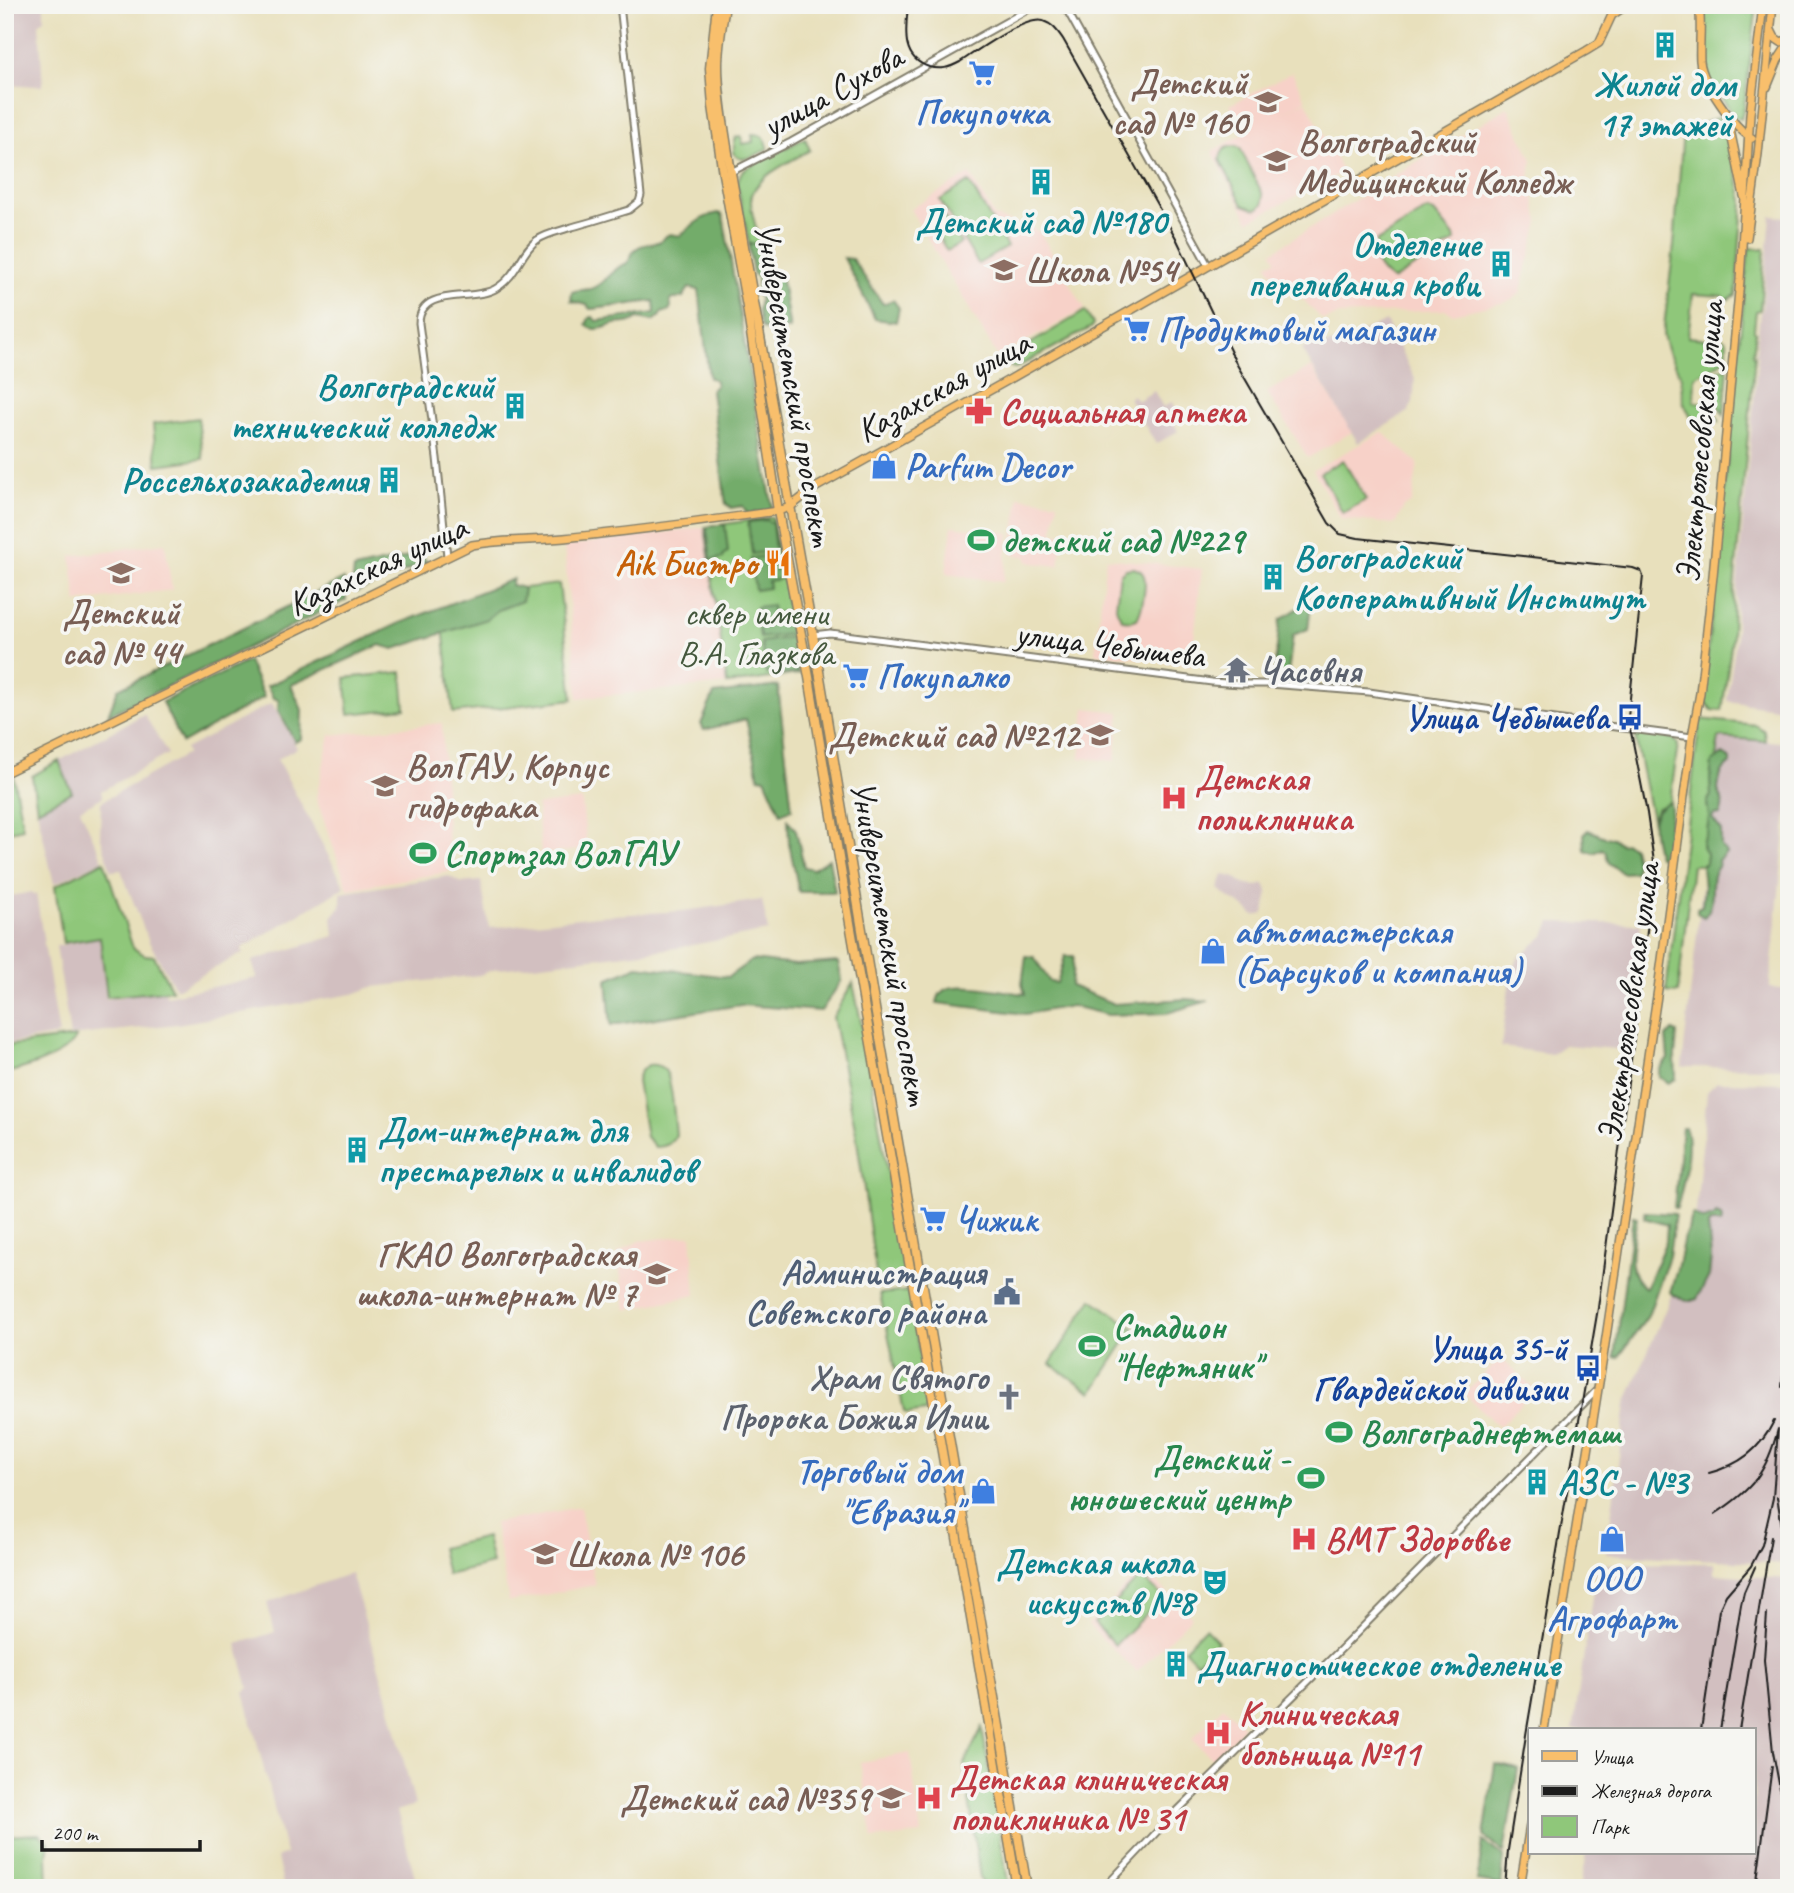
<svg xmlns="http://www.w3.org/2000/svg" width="1794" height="1893" font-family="Caveat,sans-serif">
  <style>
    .built { fill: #f7d1c8 }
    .industrial { fill: #d2bfc0 }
    .green { fill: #8fc77a; stroke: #56724b; stroke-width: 2 }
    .forest { fill: #73ac6a; stroke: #486443; stroke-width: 2 }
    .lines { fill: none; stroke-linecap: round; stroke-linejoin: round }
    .minor-casing { stroke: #827e6c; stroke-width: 9 }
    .major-casing { stroke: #827e6c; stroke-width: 10 }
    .highway-casing { stroke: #827e6c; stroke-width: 11 }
    .minor { stroke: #fff; stroke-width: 5 }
    .major { stroke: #f8bf6c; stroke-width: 7 }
    .highway { stroke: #f8bf6c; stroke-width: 8 }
    .tram { stroke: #1c1c1c; stroke-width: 2 }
    .rail { stroke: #1c1c1c; stroke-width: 2 }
    .labels { text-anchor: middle; stroke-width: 7; stroke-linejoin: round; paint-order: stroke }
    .education-label { font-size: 35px; font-weight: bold; fill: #785e54; stroke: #f6f6f2; text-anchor: end }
    .culture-label { font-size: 35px; font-weight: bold; fill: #0d838f; stroke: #f6f6f2; text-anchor: end }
    .street-label { font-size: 35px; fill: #1c1c1c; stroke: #f6f6f2 }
    .shop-label { font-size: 35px; font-weight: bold; fill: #366cbe; stroke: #f6f6f2; text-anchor: start }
    .health-label { font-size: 35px; font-weight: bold; fill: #be3a42; stroke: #f6f6f2; text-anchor: start }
    .leisure-label { font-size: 35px; font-weight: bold; fill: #27864d; stroke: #f6f6f2; text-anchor: start }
    .food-label { font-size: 35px; font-weight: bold; fill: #c56008; stroke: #f6f6f2; text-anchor: end }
    .park-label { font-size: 35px; fill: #44583d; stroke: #f6f6f2 }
    .worship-label { font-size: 35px; font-weight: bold; fill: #5b616d; stroke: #f6f6f2; text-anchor: start }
    .transit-label { font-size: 35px; font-weight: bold; fill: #164399; stroke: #f6f6f2; text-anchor: end }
    .service-label { font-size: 35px; font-weight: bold; fill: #4e5e75; stroke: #f6f6f2; text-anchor: end }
  </style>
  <rect width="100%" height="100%" fill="#f6f6f2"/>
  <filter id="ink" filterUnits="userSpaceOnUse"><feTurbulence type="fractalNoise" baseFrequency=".0143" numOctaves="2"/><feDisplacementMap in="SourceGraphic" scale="14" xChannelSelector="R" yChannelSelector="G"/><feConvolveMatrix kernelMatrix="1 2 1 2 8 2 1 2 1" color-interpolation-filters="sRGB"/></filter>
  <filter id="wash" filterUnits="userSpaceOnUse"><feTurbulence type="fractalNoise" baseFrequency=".00686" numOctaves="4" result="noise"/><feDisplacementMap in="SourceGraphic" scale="28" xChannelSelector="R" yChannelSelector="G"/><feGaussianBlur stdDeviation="1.57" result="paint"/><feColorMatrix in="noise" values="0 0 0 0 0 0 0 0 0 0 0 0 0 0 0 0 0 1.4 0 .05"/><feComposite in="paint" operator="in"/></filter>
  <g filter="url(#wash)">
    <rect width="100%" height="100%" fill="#e8e0bc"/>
    <path class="built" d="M1292,72L1306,100L1281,114L1306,101L1343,172L1249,221L1212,151L1244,134L1230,105Z
      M1508,107L1532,160L1530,180L1539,222L1520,294L1506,302L1453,314L1446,310L1340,315L1323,320L1292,288L1284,293L1267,264L1276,260L1272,252L1395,175Z
      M970,174L995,217L1039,231L1085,309L998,357L910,209Z
      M1312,367L1352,432L1308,458L1267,392Z
      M1382,432L1418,463L1412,502L1404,507L1395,524L1341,519L1313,470Z
      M1019,497L1058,502L1053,533L1063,535L1059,566L1027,562V557L1011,554Z
      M952,526L1009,533L1003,582L946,574Z
      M705,527L727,684L578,698L564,546Z
      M165,543L172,590L77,602L71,556Z
      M1106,558L1202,569L1191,665L1095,653Z
      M1085,708L1120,712L1115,761L1080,758Z
      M442,723L449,872L348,889L316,798L330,735Z
      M582,800L587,849L541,854L537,805Z
      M691,1235L696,1295L626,1310L617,1253L639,1241Z
      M1501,1358L1535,1390L1499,1427L1464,1394Z
      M580,1507L595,1585L509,1602L494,1523Z
      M1143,1569L1192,1617L1137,1672L1088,1625Z
      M1223,1706L1244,1727L1213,1760L1192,1739Z
      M910,1753L921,1834L873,1839L860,1762Z"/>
    <path class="industrial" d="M5,5H44V19L39,24L43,86L5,85Z
      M1771,216L1789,217V710L1727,701L1736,640V597L1758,355L1756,354L1760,312L1762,311Z
      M1386,321L1415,379L1413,403L1408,412L1358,443L1302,349L1310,346L1338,343Z
      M1154,391L1163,407L1172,402L1182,419L1174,424L1178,431L1156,444L1129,398L1133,395L1137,401Z
      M272,703L297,748L277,759L345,887L242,948L243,953L176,989L149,942L121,870L111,871L100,835L101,802L187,754L185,749Z
      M144,714L168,754L101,791L103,797L80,809L103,860L54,884L37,810L72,792L59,761Z
      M1719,736L1789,743V792L1770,982V988L1789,990V1068L1682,1067Z
      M1223,875L1234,877L1243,883L1256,886L1265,884L1268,892L1264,914L1255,916L1239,903L1231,899L1223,893L1218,889Z
      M449,876L461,883L481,881L489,928L597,916L683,911L762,900L768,931L676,948L492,970L480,975L373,987L353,994L177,1024L70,1036L56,946L99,938L106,999L163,991L167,996L257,978L252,961L334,936L332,917L341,906V893Z
      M33,892V894H36L59,1035L5,1044V897Z
      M1551,922L1641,924L1629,1050L1564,1045L1552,1054L1501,1047L1510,979L1518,958L1545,935Z
      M1717,1082L1789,1083V1564L1606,1554L1626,1404L1693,1243L1707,1092Z
      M1714,1563V1574L1789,1579V1888H1580L1586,1853H1754V1730H1573L1596,1569L1600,1564Z
      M351,1573L386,1692L415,1805L397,1811L418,1888H284L277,1858L286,1854L244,1692L249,1688L237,1644L275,1632L267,1603Z"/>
    <path class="green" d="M1702,5H1757L1744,107L1741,119L1735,117L1708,79L1704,65Z
      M1724,115L1743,201L1736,295L1723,302V296L1693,294L1688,337L1715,340L1716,334L1727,341V357C1719,366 1705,371 1695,377L1694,402L1709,403L1719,421L1694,422L1683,402L1681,376L1667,350L1663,335L1674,245L1683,131Z
      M752,134C761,134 767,138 768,148C752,159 726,169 736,137L741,136L743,144L753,142Z
      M805,138L810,150C792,161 750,178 751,202C751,216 758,232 761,245L749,244L737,183L741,173L747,168Z
      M1236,146L1240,148L1263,195V204L1259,208L1254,209L1243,205L1220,160C1221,150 1226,146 1236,146Z
      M969,182L1007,247L978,264L940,200Z
      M1427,210L1434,212L1454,236L1455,241L1393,280C1381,275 1375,260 1368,249L1375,247L1377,241Z
      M944,216L961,243L947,251L931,224Z
      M1749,248L1765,249L1760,310L1756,311L1754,330L1756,332L1753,354L1755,355L1733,600L1732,639L1722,711L1712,710L1703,699Z
      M1085,311L1093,324L1092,327L1016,368L1011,367L1006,358Z
      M1725,368L1728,369L1724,415L1709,391V380L1720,369Z
      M198,418L203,459L157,465L153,424Z
      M1343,460L1366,500L1343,513L1320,473Z
      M772,517L799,674L727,684L705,527Z
      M1134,568C1138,570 1141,570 1143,574C1148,581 1142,611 1137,619L1131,621L1123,620L1118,613L1116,607L1120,574L1126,569Z
      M559,584L573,699L453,713L441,611L515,589Z
      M402,672L405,708L349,714L345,678Z
      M1700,719L1756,725L1764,731L1765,741L1719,737L1716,758L1712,762L1710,780L1711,795L1707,803L1709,816L1707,832L1703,839L1702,846L1707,854L1706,863L1702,865H1692L1678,993L1666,992Z
      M1634,732L1673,738L1678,744L1670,802L1656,809L1652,819Z
      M59,761L72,792L37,810L32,776Z
      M13,775L23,828L5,832V779Z
      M104,861L133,948L145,955L154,956L172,990L107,997L100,937L63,943L55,886Z
      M853,983L861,1022L907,1283L878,1287L856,1133L833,1017Z
      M76,1037C69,1055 24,1069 5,1073V1046Z
      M648,1065C655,1064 664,1066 667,1074C672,1084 675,1123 676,1135C671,1144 666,1147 655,1147L646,1137L637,1081C638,1073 641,1070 648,1065Z
      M909,1291L928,1407L925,1411L907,1414L904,1412L880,1294Z
      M1092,1299L1134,1328L1092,1392L1050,1364Z
      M486,1537L492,1564L447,1575L441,1548Z
      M1141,1576L1163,1597L1115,1645L1094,1623Z
      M1205,1628L1218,1641L1197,1663L1184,1649Z
      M982,1728L1009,1888H985L980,1878L964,1764Z
      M39,1834L49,1842L47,1856L48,1888H5V1836Z"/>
    <path class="forest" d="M719,213L723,215L772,505V508L767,511L747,514L743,506L731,508L726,504L725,498L711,390L716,385L714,379L709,378L699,290L689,288L683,297L670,300L671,308L668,311L661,313L659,317L653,321L638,318C627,325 627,322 615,324C604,327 596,333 586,325L589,318L593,317L596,321L655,313L654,301L593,309H590L587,305L571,301L572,292C578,289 586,291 593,288C604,283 610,274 619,267C624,264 624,266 628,262C632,257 631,252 637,248C647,241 660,246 666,236L670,234L680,236C692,225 702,216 719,213Z
      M757,243L761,245L763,262L767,271L781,274L790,330L789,328L779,330L777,318L771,319L773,331L763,329L760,324L758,309L760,299L757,293V278L753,273L749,248V244Z
      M844,258L852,259L883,304L893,300L899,308L896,322L875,319Z
      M766,520L772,523L775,551L752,554L748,522Z
      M713,525H725L728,552L724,554L723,558L711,560L707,531V528Z
      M421,554L427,562L356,592L352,585L354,569Z
      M773,555L775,570L780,569L781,579L768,581L769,588L755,590L751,558Z
      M344,579L346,600L108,715L118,689Z
      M513,579L511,585L524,588L522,601L498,610L487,619L394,649L380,645L291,685L302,710L301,739L295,742L278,710L279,700L273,698L267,686L398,624Z
      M1306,603L1311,605L1308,629L1293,635L1287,681L1270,684L1273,681L1280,620Z
      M772,605L773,613L787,612L791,634L760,638L756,607Z
      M792,637L798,673L784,675L782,672L766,674L761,642Z
      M248,661L264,697L182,743L162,702Z
      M778,686L792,809L781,814L765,778L759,777L746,719L704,730L701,724L714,694Z
      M1723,754L1731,759V763C1720,769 1719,780 1718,790C1723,799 1724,805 1720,815L1714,814L1712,818L1721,830V846L1725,851L1726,853L1718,860C1720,870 1715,867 1713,876C1710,891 1716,905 1704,917L1697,913V908L1702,906L1704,888L1702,867L1706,863L1707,854L1703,849L1702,843L1707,832L1709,816L1707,803L1711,795L1710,780L1712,762Z
      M1670,802L1671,810L1664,858L1658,856C1652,835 1646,811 1670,802Z
      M788,820L796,830L804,867L813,869L829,859L835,892H799L789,843Z
      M1588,830L1605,837L1613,838L1620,844L1626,843L1633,848L1636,861V872L1622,873L1609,863L1605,851L1602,849L1594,853L1585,850L1584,834Z
      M1026,956L1034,957L1050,982L1057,983L1065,956H1074L1071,986L1114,1004L1186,999L1208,1001L1167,1013L1108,1015L1072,1006L1025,1014L937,1003C938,997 940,992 946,989C962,982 1006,992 1025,994L1022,984Z
      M752,960L796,965L838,962L842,980L821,1011L741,1005L611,1025L607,979L638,966L728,977Z
      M1673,1031L1677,1033L1675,1056L1676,1079L1668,1083L1659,1077V1070L1668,1059L1666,1037Z
      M1682,1128H1685C1693,1144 1682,1190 1677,1208H1674Z
      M1645,1212L1675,1214L1669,1256L1648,1316L1618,1358L1615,1357L1633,1216L1637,1217C1634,1241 1622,1272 1646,1288L1666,1241L1667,1225L1644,1218Z
      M1693,1214L1703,1220L1714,1217L1716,1214L1721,1216L1722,1220L1721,1223H1711L1708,1225L1711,1257L1709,1276L1697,1299C1690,1302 1675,1298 1670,1292C1676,1275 1680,1257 1683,1241C1684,1233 1685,1238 1688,1230C1690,1223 1688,1220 1693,1214Z
      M1495,1764L1518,1769L1504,1853L1484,1836Z
      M1483,1841L1504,1857L1501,1885L1477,1881Z"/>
  </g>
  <g filter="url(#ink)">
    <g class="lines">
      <g class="minor-casing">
        <path id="minor" d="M1059,5L1068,12L1208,265
          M729,173L791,142L1036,5
          M447,556L437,458L419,323C420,286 472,302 495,289C518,276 520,252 537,240C547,233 560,231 572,227C591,222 610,216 629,210L639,202L641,195L620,5
          M813,635L830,633L1212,682L1241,684H1270L1369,692L1562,720L1692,737
          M1104,1888L1167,1821L1343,1647L1597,1390"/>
      </g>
      <g class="major-casing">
        <path id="major" d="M1699,5C1702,24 1699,42 1700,61C1702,82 1734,128 1752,138
          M1771,30L1775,38L1781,42L1789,39
          M1767,87L1778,60L1789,43
          M1727,115L1744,196
          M1747,238L1758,154L1773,5
          M5,773L472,545C503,539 533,541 564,538C635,531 706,521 778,511L790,507L813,489L1005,382L1586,51L1599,43L1612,15L1627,5
          M1544,1730L1604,1351L1658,989L1692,737L1700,693L1713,576L1740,280L1750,114L1763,5
          M1520,1888L1530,1825"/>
      </g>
      <g class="highway-casing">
        <path id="highway" d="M717,5L710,68L713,106L723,174L747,307L778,511L809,677L846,900L971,1618L1017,1888
          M725,5C722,25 718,45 718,65C718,101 726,137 731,173L813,635L879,1032L1027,1888"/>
      </g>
      <use href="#minor" class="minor"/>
      <use href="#major" class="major"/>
      <use href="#highway" class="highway"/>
      <path class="tram" d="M908,5C906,29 900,58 929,67C941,70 949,68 960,62C977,51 1025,16 1043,21C1053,24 1058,32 1063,39L1176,238L1236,363L1329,523L1340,534L1358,538L1633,568L1641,571L1643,576L1628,717L1647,813L1654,862L1643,970L1598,1308L1526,1735L1508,1850L1505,1888"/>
      <path class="rail" d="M1788,129L1789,153
        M1787,1262L1786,1272L1789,1297
        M1786,1272L1787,1217
        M1782,1387L1789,1305
        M1782,1440L1789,1377
        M1709,1473C1739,1465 1760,1450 1774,1421
        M1777,1499V1497L1789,1568
        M1767,1613L1764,1660L1773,1752L1780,1789L1789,1811
        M1701,1730L1719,1610L1726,1595L1751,1566L1762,1545L1773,1498L1778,1429C1767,1472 1752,1490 1715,1514
        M1720,1730L1741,1605L1744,1592L1755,1567
        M1739,1730L1771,1537
        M1756,1888L1772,1766"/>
    </g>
  </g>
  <defs>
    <g id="building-bare" transform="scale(2.1)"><path d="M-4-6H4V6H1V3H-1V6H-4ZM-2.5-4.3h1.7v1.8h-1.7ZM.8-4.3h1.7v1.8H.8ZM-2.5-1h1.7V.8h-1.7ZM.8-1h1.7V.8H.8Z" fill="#0f9aa8" stroke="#f6f6f2" stroke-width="2.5" paint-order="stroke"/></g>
    <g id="supermarket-bare" transform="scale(2.1)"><path d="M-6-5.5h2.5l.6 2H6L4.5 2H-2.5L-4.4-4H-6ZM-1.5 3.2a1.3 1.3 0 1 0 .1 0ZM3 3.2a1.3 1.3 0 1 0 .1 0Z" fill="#3f7fe0" stroke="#f6f6f2" stroke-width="2.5" paint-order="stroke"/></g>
    <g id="school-bare" transform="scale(2.1)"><path d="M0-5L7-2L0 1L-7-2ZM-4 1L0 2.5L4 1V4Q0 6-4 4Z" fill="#8d6e63" stroke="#f6f6f2" stroke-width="2.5" paint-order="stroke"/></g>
    <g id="university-bare" transform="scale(2.1)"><path d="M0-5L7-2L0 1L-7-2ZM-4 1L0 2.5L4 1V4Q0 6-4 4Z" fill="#8d6e63" stroke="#f6f6f2" stroke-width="2.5" paint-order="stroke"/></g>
    <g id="pharmacy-bare" transform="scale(2.1)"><path d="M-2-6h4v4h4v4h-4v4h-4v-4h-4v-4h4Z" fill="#e0444e" stroke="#f6f6f2" stroke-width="2.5" paint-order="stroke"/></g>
    <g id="shop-bare" transform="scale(2.1)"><path d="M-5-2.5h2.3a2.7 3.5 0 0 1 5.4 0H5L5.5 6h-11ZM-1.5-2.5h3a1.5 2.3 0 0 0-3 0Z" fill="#3f7fe0" stroke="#f6f6f2" stroke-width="2.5" paint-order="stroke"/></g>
    <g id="stadium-bare" transform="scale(2.1)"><path d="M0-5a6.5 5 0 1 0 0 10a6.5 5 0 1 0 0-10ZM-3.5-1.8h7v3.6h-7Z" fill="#2e9e5b" stroke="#f6f6f2" stroke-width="2.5" paint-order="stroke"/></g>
    <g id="restaurant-bare" transform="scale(2.1)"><path d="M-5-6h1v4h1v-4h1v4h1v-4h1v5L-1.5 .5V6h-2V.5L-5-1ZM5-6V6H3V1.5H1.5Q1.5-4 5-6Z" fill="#e8710a" stroke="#f6f6f2" stroke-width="2.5" paint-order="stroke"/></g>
    <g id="temple-bare" transform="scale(2.1)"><path d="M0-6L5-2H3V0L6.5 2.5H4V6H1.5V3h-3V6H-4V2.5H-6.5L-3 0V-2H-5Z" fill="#6b7280" stroke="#f6f6f2" stroke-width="2.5" paint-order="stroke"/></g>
    <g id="bus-bare" transform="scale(2.1)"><path d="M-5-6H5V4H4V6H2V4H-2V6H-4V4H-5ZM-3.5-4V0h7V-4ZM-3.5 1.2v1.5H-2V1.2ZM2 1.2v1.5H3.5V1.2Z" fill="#1a4fb4" stroke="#f6f6f2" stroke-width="2.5" paint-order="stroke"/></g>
    <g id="hospital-bare" transform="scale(2.1)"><path d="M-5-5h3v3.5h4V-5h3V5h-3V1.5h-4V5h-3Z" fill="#e0444e" stroke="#f6f6f2" stroke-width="2.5" paint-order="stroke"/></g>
    <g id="civic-bare" transform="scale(2.1)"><path d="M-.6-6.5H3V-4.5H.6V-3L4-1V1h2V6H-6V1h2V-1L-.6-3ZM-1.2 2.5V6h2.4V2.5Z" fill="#5c6f8a" stroke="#f6f6f2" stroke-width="2.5" paint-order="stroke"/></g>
    <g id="church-bare" transform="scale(2.1)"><path d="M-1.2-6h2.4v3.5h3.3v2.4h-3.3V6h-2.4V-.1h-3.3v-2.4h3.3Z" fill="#6b7280" stroke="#f6f6f2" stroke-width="2.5" paint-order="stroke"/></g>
    <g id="theatre-bare" transform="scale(2.1)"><path d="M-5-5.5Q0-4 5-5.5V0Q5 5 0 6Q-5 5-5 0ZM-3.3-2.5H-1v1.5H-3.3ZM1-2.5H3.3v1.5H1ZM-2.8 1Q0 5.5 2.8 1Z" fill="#0f9aa8" stroke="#f6f6f2" stroke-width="2.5" paint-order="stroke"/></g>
  </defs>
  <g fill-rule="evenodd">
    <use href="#building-bare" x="1665" y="45"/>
    <use href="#supermarket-bare" x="982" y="73"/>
    <use href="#school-bare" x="1268" y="102"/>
    <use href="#university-bare" x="1277" y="161"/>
    <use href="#building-bare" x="1041" y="182"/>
    <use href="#building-bare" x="1501" y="264"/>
    <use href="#school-bare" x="1004" y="270"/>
    <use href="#supermarket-bare" x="1137" y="329"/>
    <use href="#building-bare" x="515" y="406"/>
    <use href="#pharmacy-bare" x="979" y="411"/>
    <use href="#shop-bare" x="884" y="466"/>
    <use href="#building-bare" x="389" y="480"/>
    <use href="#stadium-bare" x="981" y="540"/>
    <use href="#restaurant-bare" x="778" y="563"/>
    <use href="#school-bare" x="121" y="573"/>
    <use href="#building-bare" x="1273" y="577"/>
    <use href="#temple-bare" x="1237" y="670"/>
    <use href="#supermarket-bare" x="856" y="676"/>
    <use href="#bus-bare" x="1630" y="717"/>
    <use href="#school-bare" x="1100" y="735"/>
    <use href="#university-bare" x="385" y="786"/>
    <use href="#hospital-bare" x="1174" y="798"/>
    <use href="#stadium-bare" x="423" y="853"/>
    <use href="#shop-bare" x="1213" y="951"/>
    <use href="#building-bare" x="357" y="1150"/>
    <use href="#supermarket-bare" x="933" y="1219"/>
    <use href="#school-bare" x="657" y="1274"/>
    <use href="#civic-bare" x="1007" y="1292"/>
    <use href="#stadium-bare" x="1092" y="1346"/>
    <use href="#bus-bare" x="1588" y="1368"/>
    <use href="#church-bare" x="1009" y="1397"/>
    <use href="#stadium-bare" x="1339" y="1432"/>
    <use href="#stadium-bare" x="1311" y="1478"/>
    <use href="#building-bare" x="1537" y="1482"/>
    <use href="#shop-bare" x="983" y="1491"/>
    <use href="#hospital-bare" x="1304" y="1539"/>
    <use href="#shop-bare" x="1612" y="1539"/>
    <use href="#school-bare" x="545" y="1554"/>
    <use href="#theatre-bare" x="1215" y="1582"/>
    <use href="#building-bare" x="1176" y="1664"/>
    <use href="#hospital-bare" x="1218" y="1733"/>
    <use href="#school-bare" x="891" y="1798"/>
    <use href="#hospital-bare" x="929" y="1798"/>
  </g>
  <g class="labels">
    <g class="education-label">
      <text x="1247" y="94">Детский<tspan x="1247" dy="40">сад № 160</tspan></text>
      <text x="1298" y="153" text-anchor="start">Волгоградский<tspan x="1298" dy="40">Медицинский Колледж</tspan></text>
      <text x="1025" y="282" text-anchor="start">Школа №54</text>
      <text x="121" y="624" text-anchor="middle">Детский<tspan x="121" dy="40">сад № 44</tspan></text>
      <text x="1079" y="747">Детский сад №212</text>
      <text x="406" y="778" text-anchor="start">ВолГАУ, Корпус<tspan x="406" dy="40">гидрофака</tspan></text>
      <text x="636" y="1266">ГКАО Волгоградская<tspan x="636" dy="40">школа-интернат № 7</tspan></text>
      <text x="566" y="1566" text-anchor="start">Школа № 106</text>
      <text x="870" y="1810">Детский сад №359</text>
    </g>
    <g class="culture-label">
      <text x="1665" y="96" text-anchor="middle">Жилой дом<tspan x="1665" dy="40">17 этажей</tspan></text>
      <text x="1041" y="233" text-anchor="middle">Детский сад №180</text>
      <text x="1480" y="256">Отделение<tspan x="1480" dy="40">переливания крови</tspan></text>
      <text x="494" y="398">Волгоградский<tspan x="494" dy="40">технический колледж</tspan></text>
      <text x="368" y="492">Россельхозакадемия</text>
      <text x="1294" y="569" text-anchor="start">Вогоградский<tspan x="1294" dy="40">Кооперативный Институт</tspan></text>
      <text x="378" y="1142" text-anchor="start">Дом-интернат для<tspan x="378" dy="40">престарелых и инвалидов</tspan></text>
      <text x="1558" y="1494" text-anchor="start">АЗС - №3</text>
      <text x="1194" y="1574">Детская школа<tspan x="1194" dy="40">искусств №8</tspan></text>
      <text x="1197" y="1676" text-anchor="start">Диагностическое отделение</text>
    </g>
    <g class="street-label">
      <text transform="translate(832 91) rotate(-29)" y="12">улица Сухова</text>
      <text transform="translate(795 384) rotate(80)" y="12">Университетский проспект</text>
      <text transform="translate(943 386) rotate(-29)" y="12">Казахская улица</text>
      <text transform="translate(1699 442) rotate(-85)" y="12">Электролесовская улица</text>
      <text transform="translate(377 565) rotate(-25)" y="12">Казахская улица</text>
      <text transform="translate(1110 644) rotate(7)" y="12">улица Чебышева</text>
      <text transform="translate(891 943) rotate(80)" y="12">Университетский проспект</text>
      <text transform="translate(1628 1003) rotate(-82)" y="12">Электролесовская улица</text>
    </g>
    <g class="shop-label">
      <text x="982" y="124" text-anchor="middle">Покупочка</text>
      <text x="1158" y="341">Продуктовый магазин</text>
      <text x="905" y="478">Parfum Decor</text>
      <text x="877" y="688">Покупалко</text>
      <text x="1234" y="943">автомастерская<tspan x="1234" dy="40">(Барсуков и компания)</tspan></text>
      <text x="954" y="1231">Чижик</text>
      <text x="962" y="1483" text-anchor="end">Торговый дом<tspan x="962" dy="40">"Евразия"</tspan></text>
      <text x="1612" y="1590" text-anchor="middle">ООО<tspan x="1612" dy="40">Агрофарт</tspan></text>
    </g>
    <g class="health-label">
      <text x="1000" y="423">Социальная аптека</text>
      <text x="1195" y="790">Детская<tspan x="1195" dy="40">поликлиника</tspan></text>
      <text x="1325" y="1551">ВМТ Здоровье</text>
      <text x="1239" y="1725">Клиническая<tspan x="1239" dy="40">больница №11</tspan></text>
      <text x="950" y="1790">Детская клиническая<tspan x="950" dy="40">поликлиника № 31</tspan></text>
    </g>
    <g class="leisure-label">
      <text x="1002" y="552">детский сад №229</text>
      <text x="444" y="865">Спортзал ВолГАУ</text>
      <text x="1113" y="1338">Стадион<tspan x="1113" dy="40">"Нефтяник"</tspan></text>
      <text x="1360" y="1444">Волгограднефтемаш</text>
      <text x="1290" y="1470" text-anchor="end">Детский -<tspan x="1290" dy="40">юношеский центр</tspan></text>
    </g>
    <g class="food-label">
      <text x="757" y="575">Aik Бистро</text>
    </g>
    <g class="park-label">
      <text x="756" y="625">сквер имени<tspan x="756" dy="40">В.А. Глазкова</tspan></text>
    </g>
    <g class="worship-label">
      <text x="1258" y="682">Часовня</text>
      <text x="988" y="1389" text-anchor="end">Храм Святого<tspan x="988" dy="40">Пророка Божия Илии</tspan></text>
    </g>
    <g class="transit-label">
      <text x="1609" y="729">Улица Чебышева</text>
      <text x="1567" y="1360">Улица 35-й<tspan x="1567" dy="40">Гвардейской дивизии</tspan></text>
    </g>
    <g class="service-label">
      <text x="986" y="1284">Администрация<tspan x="986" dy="40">Советского района</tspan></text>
    </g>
  </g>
  <rect width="1794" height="1893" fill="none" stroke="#f6f6f2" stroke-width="28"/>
  <rect x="1528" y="1728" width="228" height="126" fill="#f6f6f2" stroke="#9f9f9c" stroke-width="2"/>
  <rect x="1542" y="1751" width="35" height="10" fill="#f8bf6c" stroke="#9f9f9c" stroke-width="2"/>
  <text x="1591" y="1764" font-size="21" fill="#1c1c1c">Улица</text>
  <rect x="1542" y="1786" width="35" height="10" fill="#1c1c1c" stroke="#9f9f9c" stroke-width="2"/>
  <text x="1591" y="1798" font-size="21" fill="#1c1c1c">Железная дорога</text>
  <rect x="1542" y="1816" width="35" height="21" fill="#8fc77a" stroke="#9f9f9c" stroke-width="2"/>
  <text x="1591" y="1834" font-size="21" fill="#1c1c1c">Парк</text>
  <path d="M42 1840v10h158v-10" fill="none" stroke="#1c1c1c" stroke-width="3.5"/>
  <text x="52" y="1840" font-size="21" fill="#1c1c1c" stroke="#f6f6f2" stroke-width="5" paint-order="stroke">200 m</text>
</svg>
